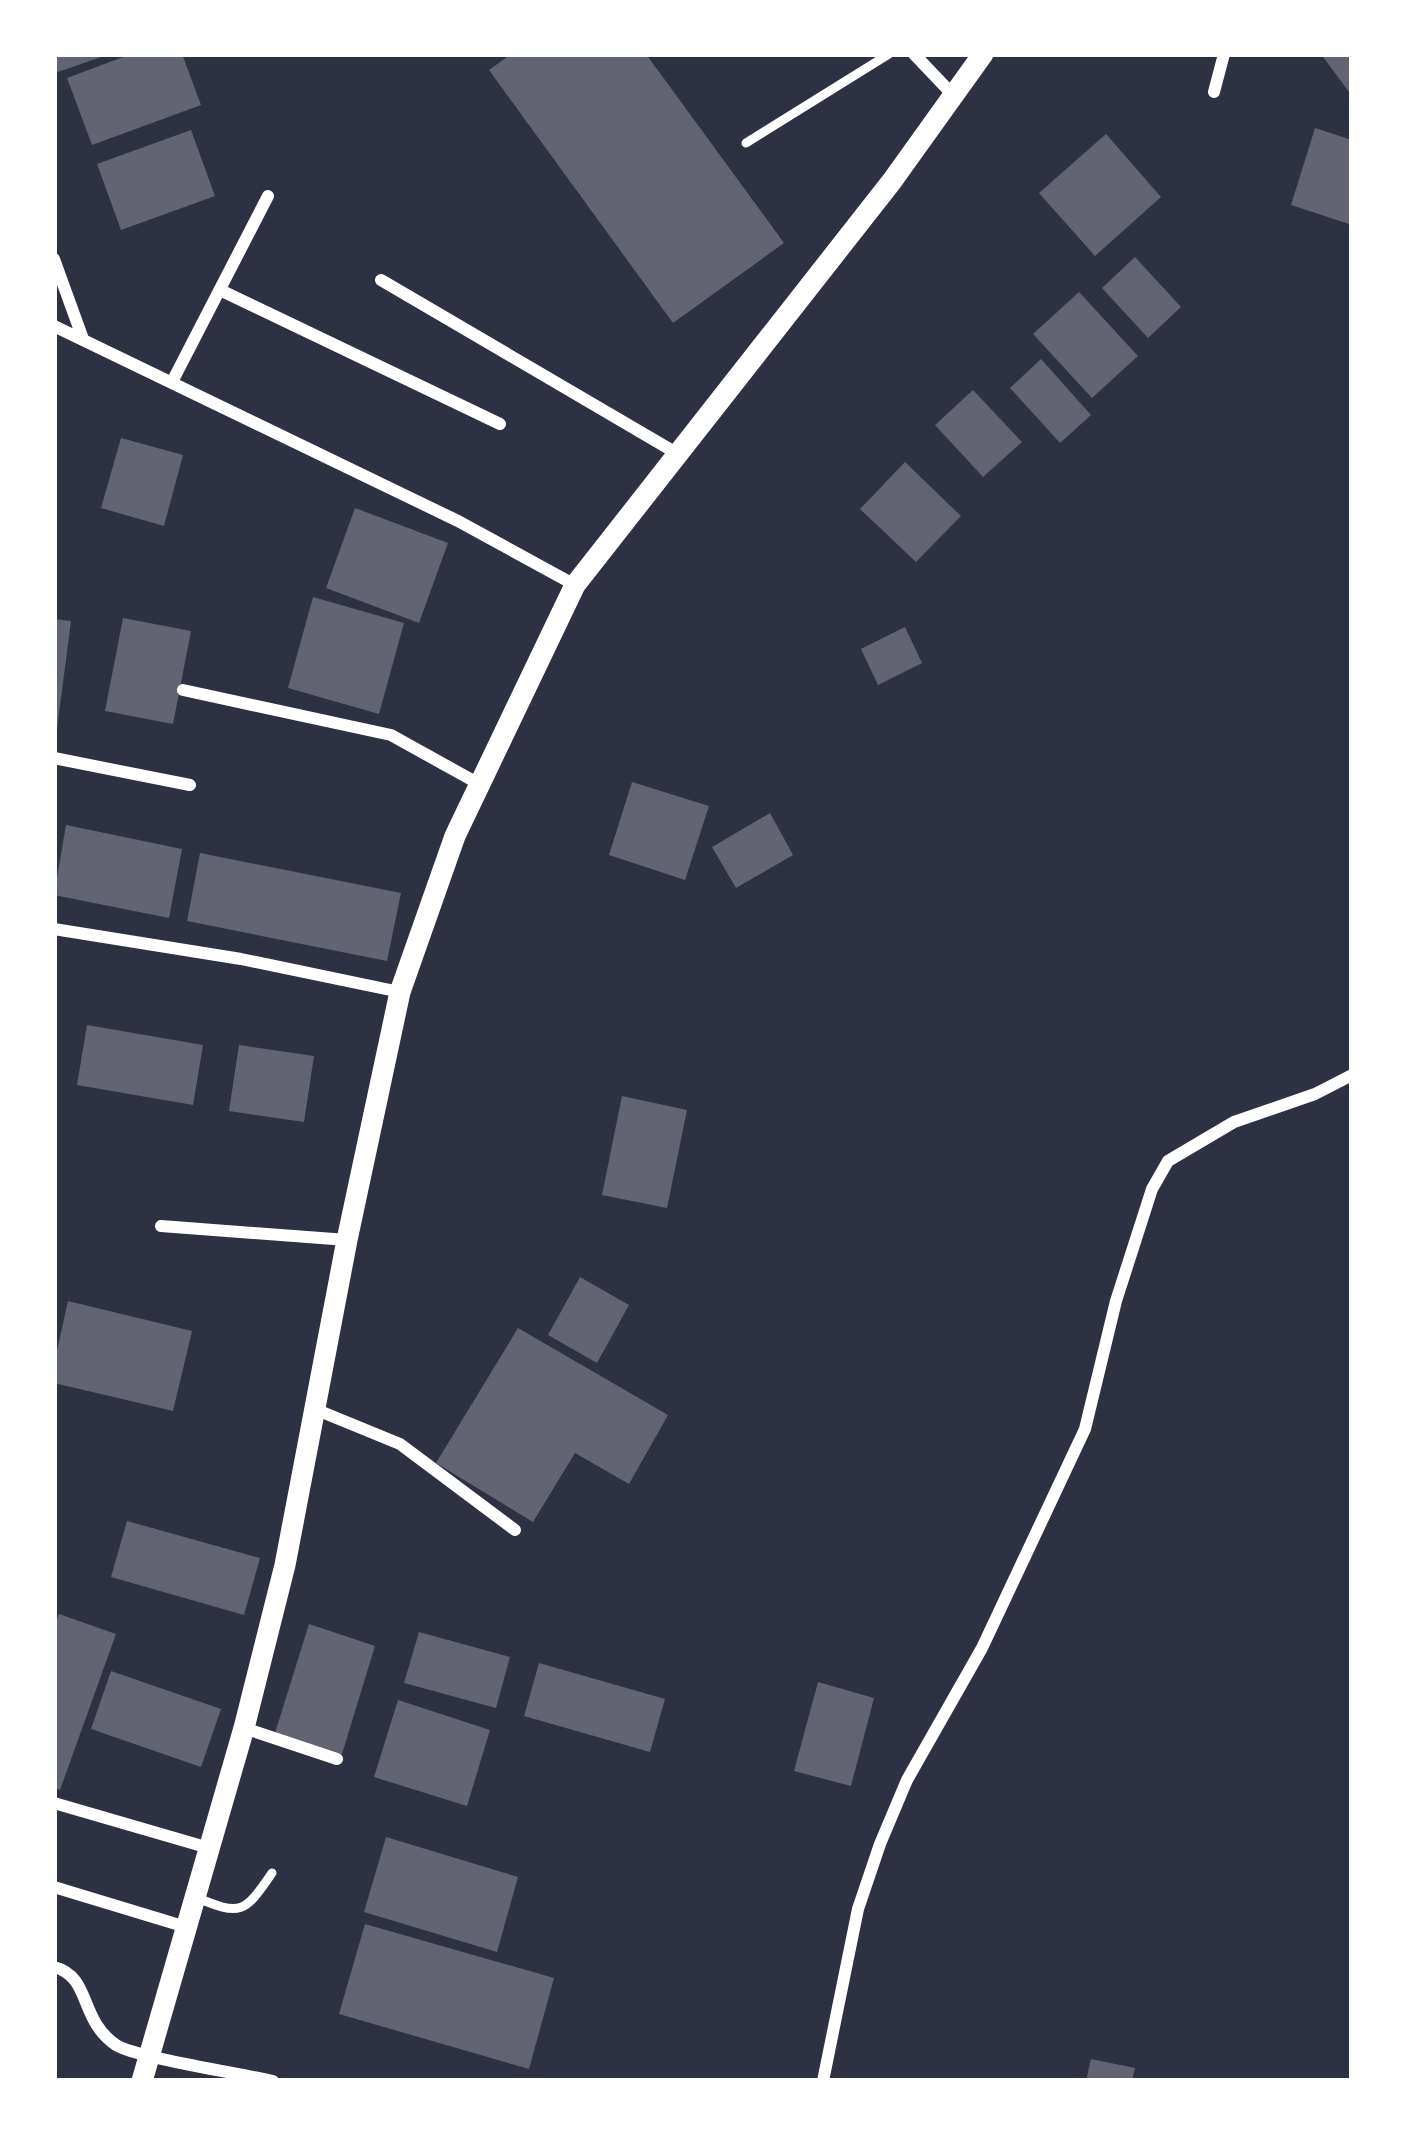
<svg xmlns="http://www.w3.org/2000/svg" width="1406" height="2135" font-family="Poppins,sans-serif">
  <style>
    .building { fill: #626471 }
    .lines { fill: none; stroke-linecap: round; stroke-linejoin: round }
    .service { stroke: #fff; stroke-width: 9 }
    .minor { stroke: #fff; stroke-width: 12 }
    .tertiary { stroke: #fff; stroke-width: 21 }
  </style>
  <rect width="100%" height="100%" fill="#2d3142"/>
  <path class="building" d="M54,54H107V55L55,73Z
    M131,54H182L201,105L92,145L67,78Z
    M511,54H646L784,243L673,323L489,70Z
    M1321,54H1352V89L1349,92Z
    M1315,128L1352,140V225L1291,205Z
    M191,130L215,196L121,230L97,164Z
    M1106,134L1161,197L1095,256L1039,193Z
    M1135,257L1181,307L1148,338L1102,288Z
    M1079,292L1138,356L1092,398L1033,334Z
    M1041,359L1091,415L1060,443L1010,388Z
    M973,390L1022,442L983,477L935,425Z
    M121,438L183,455L164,526L101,508Z
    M905,462L961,516L916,562L860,509Z
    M355,508L448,543L419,623L326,588Z
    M313,597L404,623L379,714L288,688Z
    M123,618L191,631L173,724L105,711Z
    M54,619L71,621L57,729H54Z
    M905,627L922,663L878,685L861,649Z
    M632,782L709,806L685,880L609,855Z
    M770,813L793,855L736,888L712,847Z
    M66,825L182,849L169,918L54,895Z
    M200,853L401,893L387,961L187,921Z
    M87,1025L203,1045L193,1105L77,1085Z
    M239,1045L314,1056L304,1122L229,1111Z
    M622,1096L687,1110L667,1208L602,1195Z
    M580,1277L629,1305L597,1363L548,1335Z
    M68,1301L192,1331L173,1411L54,1383V1364Z
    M518,1328L668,1415L629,1484L575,1453L533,1522L436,1463Z
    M127,1521L260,1558L244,1615L111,1577Z
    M59,1614L116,1634L60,1790L54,1787V1628Z
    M309,1624L375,1646L342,1754L275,1733Z
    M419,1632L510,1657L496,1708L404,1683Z
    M539,1663L665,1699L650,1752L524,1716Z
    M111,1671L221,1709L201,1767L91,1729Z
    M818,1682L874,1698L851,1786L794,1771Z
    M398,1700L490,1730L467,1806L374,1777Z
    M386,1837L518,1877L497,1952L364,1912Z
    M365,1924L554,1978L529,2069L339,2014Z
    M1091,2059L1135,2068L1132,2081H1086Z"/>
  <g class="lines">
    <path class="service" d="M746,143L889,54
      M195,1897C241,1916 244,1914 272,1873"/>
    <path class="minor" d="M914,54L953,95
      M1214,92L1224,54
      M54,259L83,339
      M381,280L678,454
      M220,290L500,424
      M54,326L458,521L575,585
      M172,382L268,196
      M183,690L391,735L481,785
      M54,758L190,785
      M54,929L241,959L400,992
      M161,1226L347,1240
      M317,1410L400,1444L515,1530
      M244,1728L337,1759
      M54,1803L209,1848
      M54,1887L186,1927
      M54,1967C92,1977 78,2019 116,2045C134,2057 243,2074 273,2081
      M823,2081L858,1909L880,1844L907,1780L982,1648L1085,1429L1116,1301L1152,1189L1168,1161L1234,1122L1315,1094L1352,1075"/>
    <path class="tertiary" d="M142,2081L244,1728L285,1565L347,1240L400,992L455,836L575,585L892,181L983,54"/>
  </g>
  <rect width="1406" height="2135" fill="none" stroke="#ffffff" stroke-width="114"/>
</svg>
